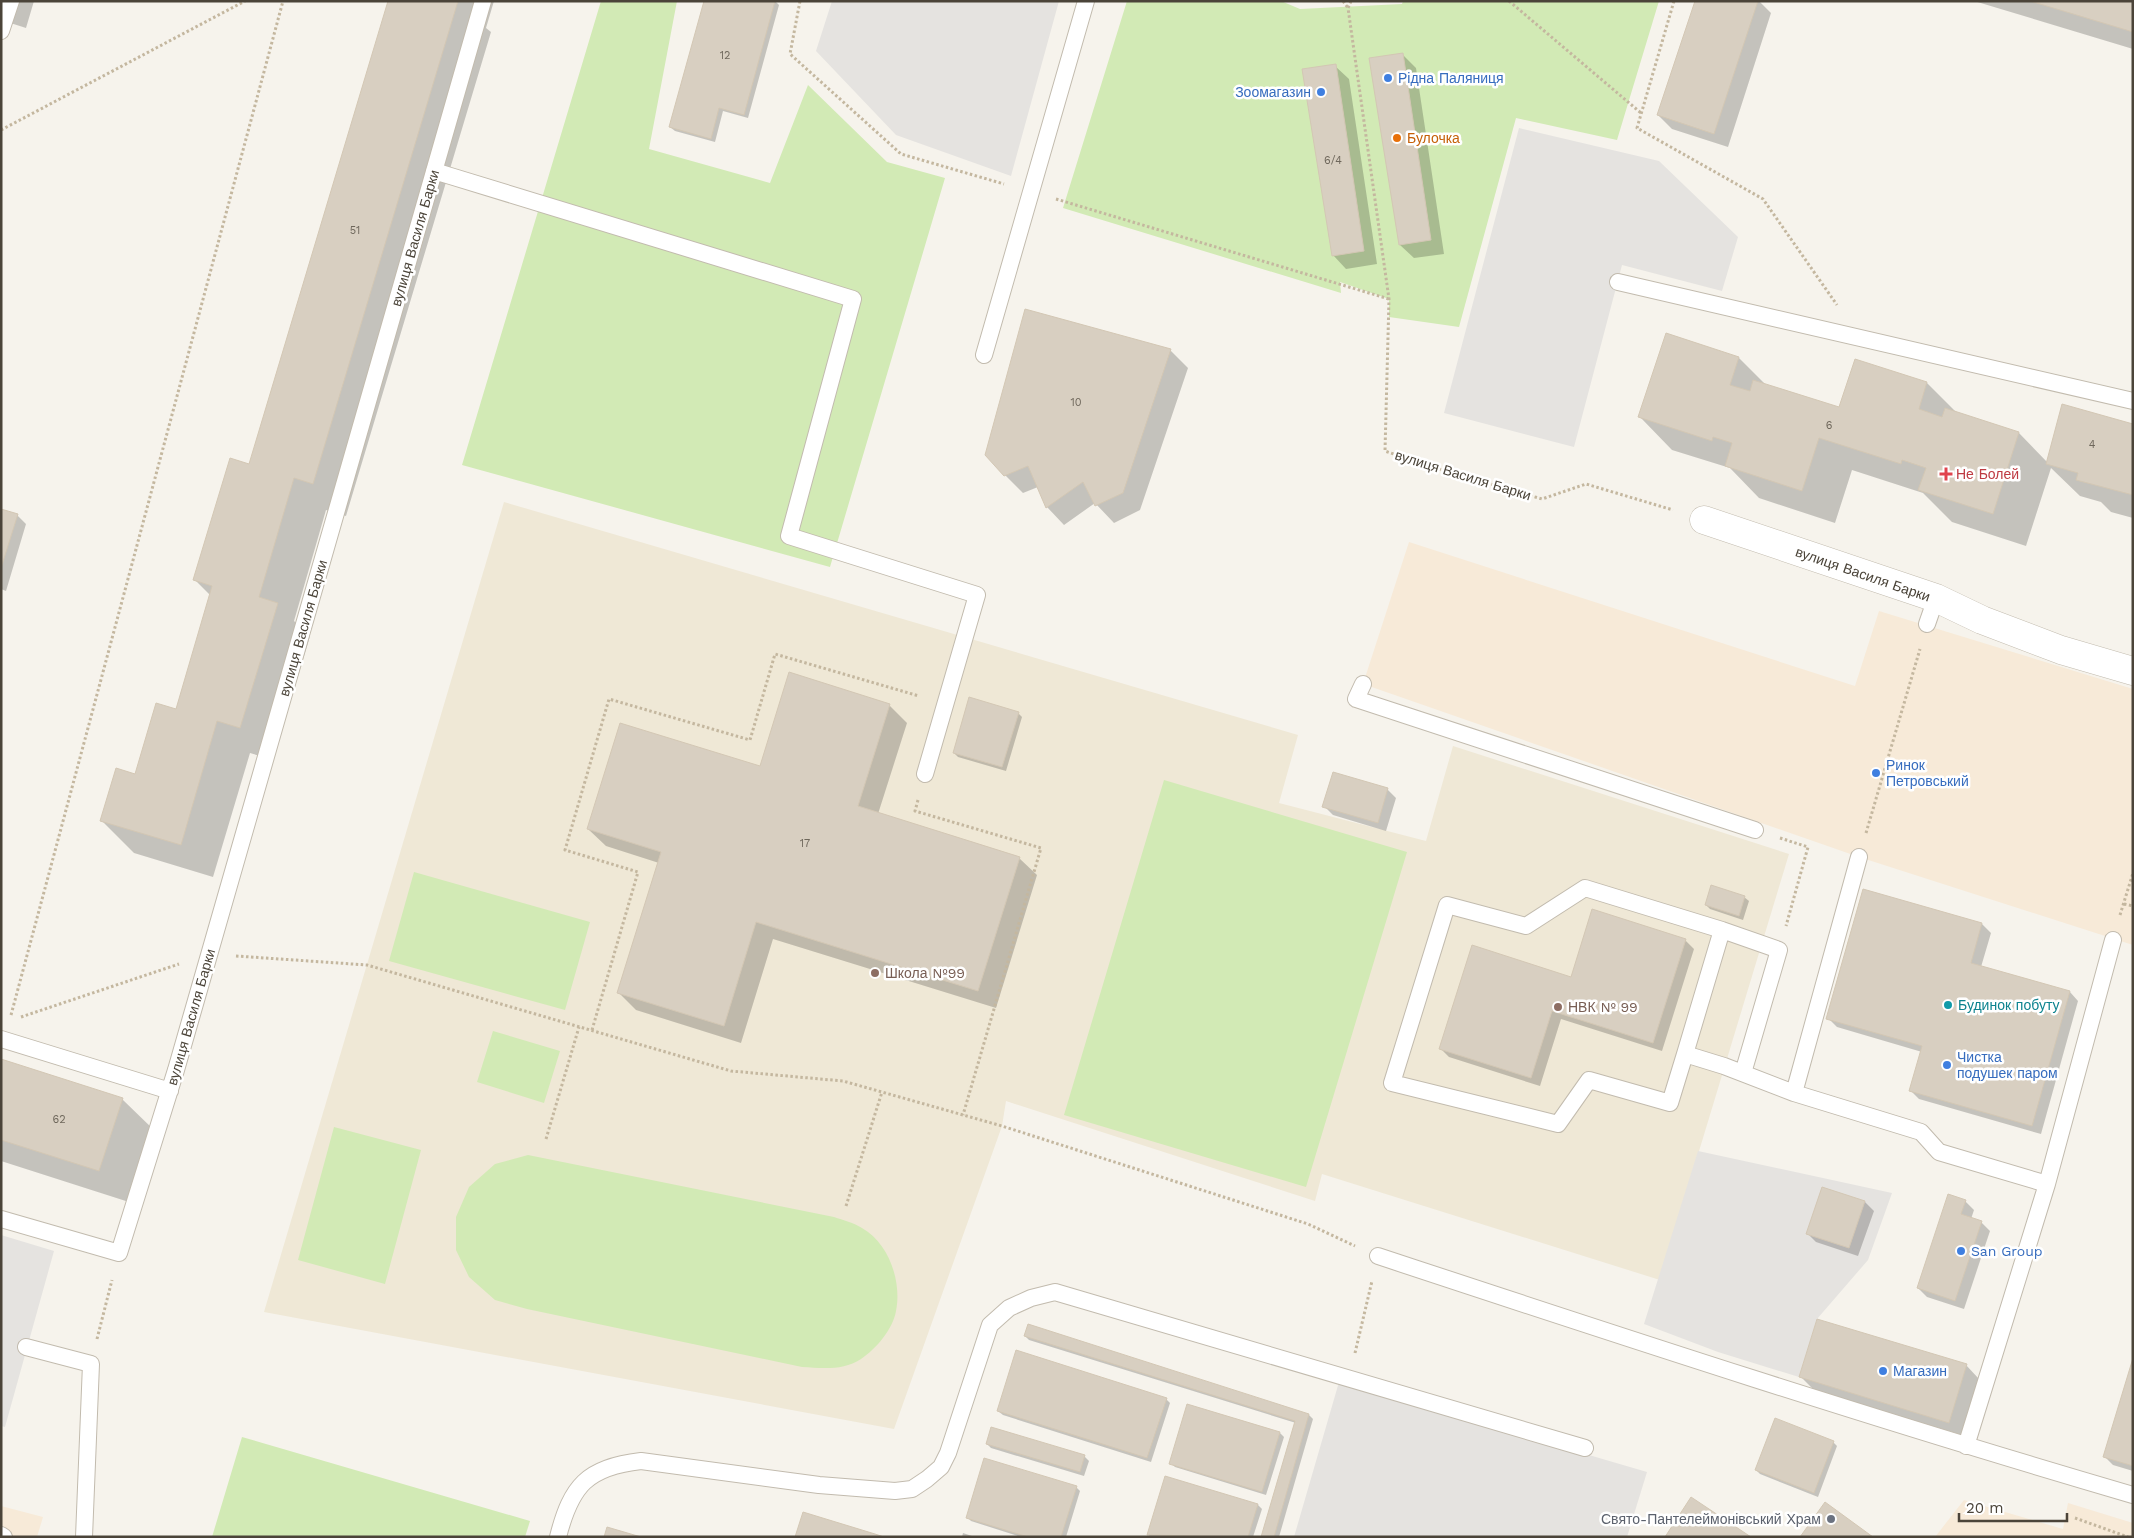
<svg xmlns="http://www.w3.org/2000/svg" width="2134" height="1538" font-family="'Work Sans',sans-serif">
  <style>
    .commercial { fill: #f7ead8 }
    .education { fill: #efe8d6 }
    .green { fill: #d2eab5 }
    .parking { fill: #e5e3e0 }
    .shadow { fill: #0003 }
    .building { fill: #d8cfc1; stroke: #d3c7b4 }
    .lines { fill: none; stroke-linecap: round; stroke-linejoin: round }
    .service-casing { stroke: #c2bbae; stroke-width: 18 }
    .minor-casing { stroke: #c2bbae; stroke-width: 29 }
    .path { stroke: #c4b79f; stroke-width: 3; stroke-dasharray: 2.5 2.5; stroke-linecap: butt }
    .service { stroke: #fff; stroke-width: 16 }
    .minor { stroke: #fff; stroke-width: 28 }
    .shop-dot { fill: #3f7fe0; stroke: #fff; stroke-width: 2 }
    .food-dot { fill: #e8710a; stroke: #fff; stroke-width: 2 }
    .health-dot { fill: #e0444e; stroke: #fff; stroke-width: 2 }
    .education-dot { fill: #8d6e63; stroke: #fff; stroke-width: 2 }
    .culture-dot { fill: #0f9aa8; stroke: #fff; stroke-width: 2 }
    .worship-dot { fill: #6b7280; stroke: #fff; stroke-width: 2 }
    .labels { text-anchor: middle; stroke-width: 5; stroke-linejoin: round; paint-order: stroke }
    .number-label { font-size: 11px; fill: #6e675b }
    .shop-label { font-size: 14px; fill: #366cbe; stroke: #fff; text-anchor: start }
    .food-label { font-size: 14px; fill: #c56008; stroke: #fff; text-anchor: start }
    .street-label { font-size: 14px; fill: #4b4439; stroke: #fff }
    .health-label { font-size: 14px; fill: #be3a42; stroke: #fff; text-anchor: start }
    .education-label { font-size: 14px; fill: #785e54; stroke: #fff; text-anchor: start }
    .culture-label { font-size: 14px; fill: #0d838f; stroke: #fff; text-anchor: start }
    .worship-label { font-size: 14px; fill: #5b616d; stroke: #fff; text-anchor: end }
  </style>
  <rect width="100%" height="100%" fill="#f6f3ec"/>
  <path class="commercial" d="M1409,542L1855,686L1879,611L2133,689V945L1859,857L1363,684Z
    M1964,1500L2063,1529L2068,1503L2133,1523V1537H1935Z
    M1,1506L43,1517L37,1537H1Z"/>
  <path class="education" d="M504,502L1298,735L1279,803L1426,841L1453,746L1789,854L1660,1280L1322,1174L1315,1201L1006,1101L1002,1126L894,1429L264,1312Z"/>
  <path class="green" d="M601,1H677L649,149L770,183L808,85L887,162L945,178L830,567L462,465Z
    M1127,1H1281L1300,9L1402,4L1403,1H1659L1617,140L1516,118L1459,327L1389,317V299L1340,282L1341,293L1063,208Z
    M1164,780L1407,852L1306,1187L1064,1115Z
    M414,872L590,922L565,1010L389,961Z
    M493,1031L560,1051L544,1103L477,1082Z
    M334,1127L421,1150L385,1284L298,1260Z
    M528,1155L834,1217C843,1220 854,1223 862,1228C889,1243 902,1282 896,1311C893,1329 876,1349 861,1359C843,1371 822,1368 802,1367L527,1309L495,1300L469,1277L456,1250V1217L469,1187L495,1164Z
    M242,1437L530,1521L525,1537H212Z"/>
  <path class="parking" d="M832,1H1059L1011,176L896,135L816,51Z
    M1519,128L1659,161L1738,237L1722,291L1622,265L1574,447L1444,413Z
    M1698,1151L1892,1193L1868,1260L1817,1319L1799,1377L1718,1352L1644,1324Z
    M1,1235L54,1251L5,1427L1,1426Z
    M1339,1382L1647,1472L1627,1537H1294Z"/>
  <path class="shadow" d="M1,1H34L26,28L1,20Z
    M389,1H494L486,28L491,32L346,516L326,510L294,621L310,636L273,760L250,753L213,877L134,853L101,820L135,776L176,710L211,596L195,580L250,465Z
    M705,1H775L779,5L748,118L723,111L715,142L675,131L670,127Z
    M1696,1H1759L1771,13L1728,147L1672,129L1658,115Z
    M1974,1H2133V49Z
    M1403,55L1416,68L1444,254L1414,258L1400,245Z
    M1335,66L1349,79L1377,264L1346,269L1333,255Z
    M1025,310L1171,351L1188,368L1140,510L1114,523L1095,503L1064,525L1047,507L1038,487L1023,493L1005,475Z
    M1739,358L1766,385L1840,409L1927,383L1957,413L2019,433L2047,462L2133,425V518L2111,512L2101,502L2080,496L2051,468L2026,546L1952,522L1923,493L1852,470L1835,523L1759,498L1730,468L1672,450L1640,417Z
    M1,510L17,515L26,524L6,591L1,589Z
    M889,705L907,723L878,814L1019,858L1037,875L996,1008L773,939L741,1043L636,1010L618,992L659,863L606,846L588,829L760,768Z
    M1018,713L1022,717L1006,771L958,757L954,753Z
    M1387,789L1396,798L1386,831L1333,815L1324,806Z
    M1744,897L1749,901L1743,920L1710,909L1706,905Z
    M1982,924L1991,933L1981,967L2070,992L2078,1001L2041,1134L1919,1099L1910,1090L1922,1052L1837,1027L1828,1018Z
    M1685,940L1694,949L1662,1051L1561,1019L1540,1086L1449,1057L1440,1048L1572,978Z
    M1,1060L122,1099L155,1131L132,1203L1,1161Z
    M1822,1188L1865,1202L1874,1211L1858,1256L1816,1242L1807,1233Z
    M1965,1201L1974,1210L1971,1219L1981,1222L1990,1231L1964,1309L1927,1297L1918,1288Z
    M1025,1336L1309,1415L1313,1419L1279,1537H1262L1296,1423L1029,1340Z
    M2133,1362V1471L2113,1465L2104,1456Z
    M1966,1365L1979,1379L1962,1435L1814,1390L1801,1377Z
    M1166,1399L1170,1403L1151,1462L1003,1415L998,1411Z
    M992,1429L1085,1457L1089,1461L1084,1476L991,1448L987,1444Z
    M1280,1433L1284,1437L1266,1495L1175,1467L1171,1463Z
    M1833,1442L1837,1446L1818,1497L1760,1474L1756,1470Z
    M1166,1477L1258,1505L1262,1509L1253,1537H1150L1149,1535Z
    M1076,1487L1080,1491L1066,1537H1021L971,1521L967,1517Z
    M963,1533L975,1537H962Z"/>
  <path class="building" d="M388,1H458L313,484L294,478L259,597L278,603L240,728L217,721L181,845L100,821L116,768L135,774L156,703L176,709L212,586L193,580L230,458L249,464Z
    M704,1H775L744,115L719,108L711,139L669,127Z
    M1695,1H1758L1714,134L1657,115Z
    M2030,1H2133V32Z
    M1403,53L1431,240L1399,245L1369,58Z
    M1336,64L1364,251L1332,256L1302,69Z
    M1025,309L1171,349L1123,493L1095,506L1083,482L1046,508L1028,466L1004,476L985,455Z
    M1666,333L1739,357L1730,385L1750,391L1753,380L1839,407L1855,359L1927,382L1919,409L1942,417L1945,408L2019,432L1993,514L1918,490L1926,468L1902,460L1901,464L1819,438L1802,491L1725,466L1732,443L1713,437L1712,441L1638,417Z
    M2062,404L2133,424V495L2076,480L2078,473L2046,464Z
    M1,509L18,514L1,568Z
    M789,672L890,704L858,806L1020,857L978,991L756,922L724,1026L617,993L661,852L587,829L620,723L760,766Z
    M969,697L1019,712L1002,767L953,753Z
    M1333,772L1388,788L1378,823L1322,807Z
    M1711,885L1745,896L1739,916L1705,905Z
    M1863,889L1982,923L1971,963L2070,991L2032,1126L1909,1091L1922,1046L1826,1019Z
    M1592,909L1686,939L1653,1043L1552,1011L1531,1078L1439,1049L1472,945L1571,977Z
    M1,1059L123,1098L99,1171L1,1140Z
    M1822,1187L1865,1201L1849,1248L1806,1234Z
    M1948,1194L1966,1200L1961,1214L1982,1221L1955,1301L1917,1288Z
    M1817,1319L1967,1364L1949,1423L1799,1377Z
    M1028,1324L1309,1414L1274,1537H1261L1295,1421L1024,1336Z
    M1016,1350L1167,1398L1147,1458L997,1411Z
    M2133,1358V1466L2103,1457Z
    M1187,1404L1280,1432L1262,1492L1169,1464Z
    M1775,1418L1834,1441L1814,1493L1755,1470Z
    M991,1427L1085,1455L1080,1472L986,1444Z
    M984,1458L1077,1486L1061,1537H1028L966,1518Z
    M1165,1476L1258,1504L1248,1537L1147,1535Z
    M1691,1497L1751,1537H1665Z
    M1825,1502L1873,1537H1800Z
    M803,1512L875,1534L884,1537H795Z
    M607,1527L641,1537H604Z"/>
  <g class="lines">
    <g class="service-casing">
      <path id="service" d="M1,31L11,1
        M434,171L853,299L789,536L977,595L925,774
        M1618,282L2133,401
        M984,355L1086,1
        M1927,624L1936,598
        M1363,684L1356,699L1755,830
        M1722,930L1779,950L1743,1073
        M1,1039L170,1091
        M1685,1054L1670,1103L1589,1080L1558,1124L1392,1083L1447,905L1526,926L1585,888L1722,930L1685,1054L1724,1066L1794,1093L1921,1132L1939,1152L2047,1184
        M1794,1093L1859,857
        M1,1219L119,1253L176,1070L483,1
        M1378,1256C1629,1339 1879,1421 2133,1495
        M26,1347L91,1364L84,1537
        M1966,1446L2047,1184L2113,940
        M1,1535L4,1537
        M558,1537C571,1486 587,1467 641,1461L819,1485L895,1491L912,1489L927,1479L941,1467L948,1453L990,1325L1009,1308L1031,1298L1055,1292L1585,1448"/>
    </g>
    <g class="minor-casing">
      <path id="minor" d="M1704,520L1936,598L1982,620L2061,650L2133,671"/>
    </g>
    <path class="path" d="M800,1L790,54L901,154L1004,184
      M1343,1L1348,8
      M1351,1L1348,8L1389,299L1385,451L1425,465L1542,499L1586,484L1673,510
      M1509,1L1641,113
      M1674,1L1637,128L1763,199L1837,305
      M1,130L245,1
      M1056,199L1389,299
      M918,800L915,811L1041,848L963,1115
      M1866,833L1920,649
      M1780,838L1808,847L1786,926
      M2124,904L2133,906
      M2120,915L2133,873
      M236,956L367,965L731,1071L843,1081L1002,1126L1308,1224L1355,1246
      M11,1015L283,1
      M21,1017L179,964
      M592,1030L638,872L565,850L609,699L750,740L775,654L919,696
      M546,1139L579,1027
      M846,1206L882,1092
      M97,1339L112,1280
      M1355,1353L1372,1281
      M2075,1518L2128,1537"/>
    <use href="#service" class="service"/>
    <use href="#minor" class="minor"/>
  </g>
  <g class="shop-dot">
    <circle cx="1388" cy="78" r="5"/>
    <circle cx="1321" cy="92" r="5"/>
    <circle cx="1876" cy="773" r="5"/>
    <circle cx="1947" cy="1065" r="5"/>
    <circle cx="1961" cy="1251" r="5"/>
    <circle cx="1883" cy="1371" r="5"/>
  </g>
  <circle class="food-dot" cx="1397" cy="138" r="5"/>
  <path class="health-dot" d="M1943.5 466.5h5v5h5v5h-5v5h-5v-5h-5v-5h5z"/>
  <g class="education-dot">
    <circle cx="875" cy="973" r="5"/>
    <circle cx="1558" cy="1007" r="5"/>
  </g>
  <circle class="culture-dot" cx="1948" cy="1005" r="5"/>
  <circle class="worship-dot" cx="1831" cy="1519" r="5"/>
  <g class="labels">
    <g class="number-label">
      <text x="725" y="59">12</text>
      <text x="1333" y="164">6/4</text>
      <text x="355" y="234">51</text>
      <text x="1076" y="406">10</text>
      <text x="1829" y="429">6</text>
      <text x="2092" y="448">4</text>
      <text x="805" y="847">17</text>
      <text x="59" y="1123">62</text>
    </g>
    <g class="shop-label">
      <text x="1398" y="83">Рідна Паляниця</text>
      <text x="1311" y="97" text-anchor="end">Зоомагазин</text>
      <text x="1886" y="770">Ринок<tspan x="1886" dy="16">Петровський</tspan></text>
      <text x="1957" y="1062">Чистка<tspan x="1957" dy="16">подушек паром</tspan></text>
      <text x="1971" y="1256">San Group</text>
      <text x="1893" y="1376">Магазин</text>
    </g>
    <g class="food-label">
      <text x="1407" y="143">Булочка</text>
    </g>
    <g class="street-label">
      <text transform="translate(415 238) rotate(-74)" y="5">вулиця Василя Барки</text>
      <text transform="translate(1463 475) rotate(17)" y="5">вулиця Василя Барки</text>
      <text transform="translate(1863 574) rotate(19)" y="5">вулиця Василя Барки</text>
      <text transform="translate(303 628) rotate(-74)" y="5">вулиця Василя Барки</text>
      <text transform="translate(191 1017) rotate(-74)" y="5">вулиця Василя Барки</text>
    </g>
    <g class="health-label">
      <text x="1956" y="479">Не Болей</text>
    </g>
    <g class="education-label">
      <text x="885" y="978">Школа №99</text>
      <text x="1568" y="1012">НВК № 99</text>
    </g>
    <g class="culture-label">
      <text x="1958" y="1010">Будинок побуту</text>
    </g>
    <g class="worship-label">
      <text x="1821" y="1524">Свято-Пантелеймонівський Храм</text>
    </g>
  </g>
  <rect width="2134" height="1538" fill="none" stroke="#4b4439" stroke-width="5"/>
  <path d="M1959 1513v8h108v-8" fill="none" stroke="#4b4439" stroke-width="2.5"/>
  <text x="1966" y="1513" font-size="15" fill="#4b4439" stroke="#ffffff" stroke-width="4" paint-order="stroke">20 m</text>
</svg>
